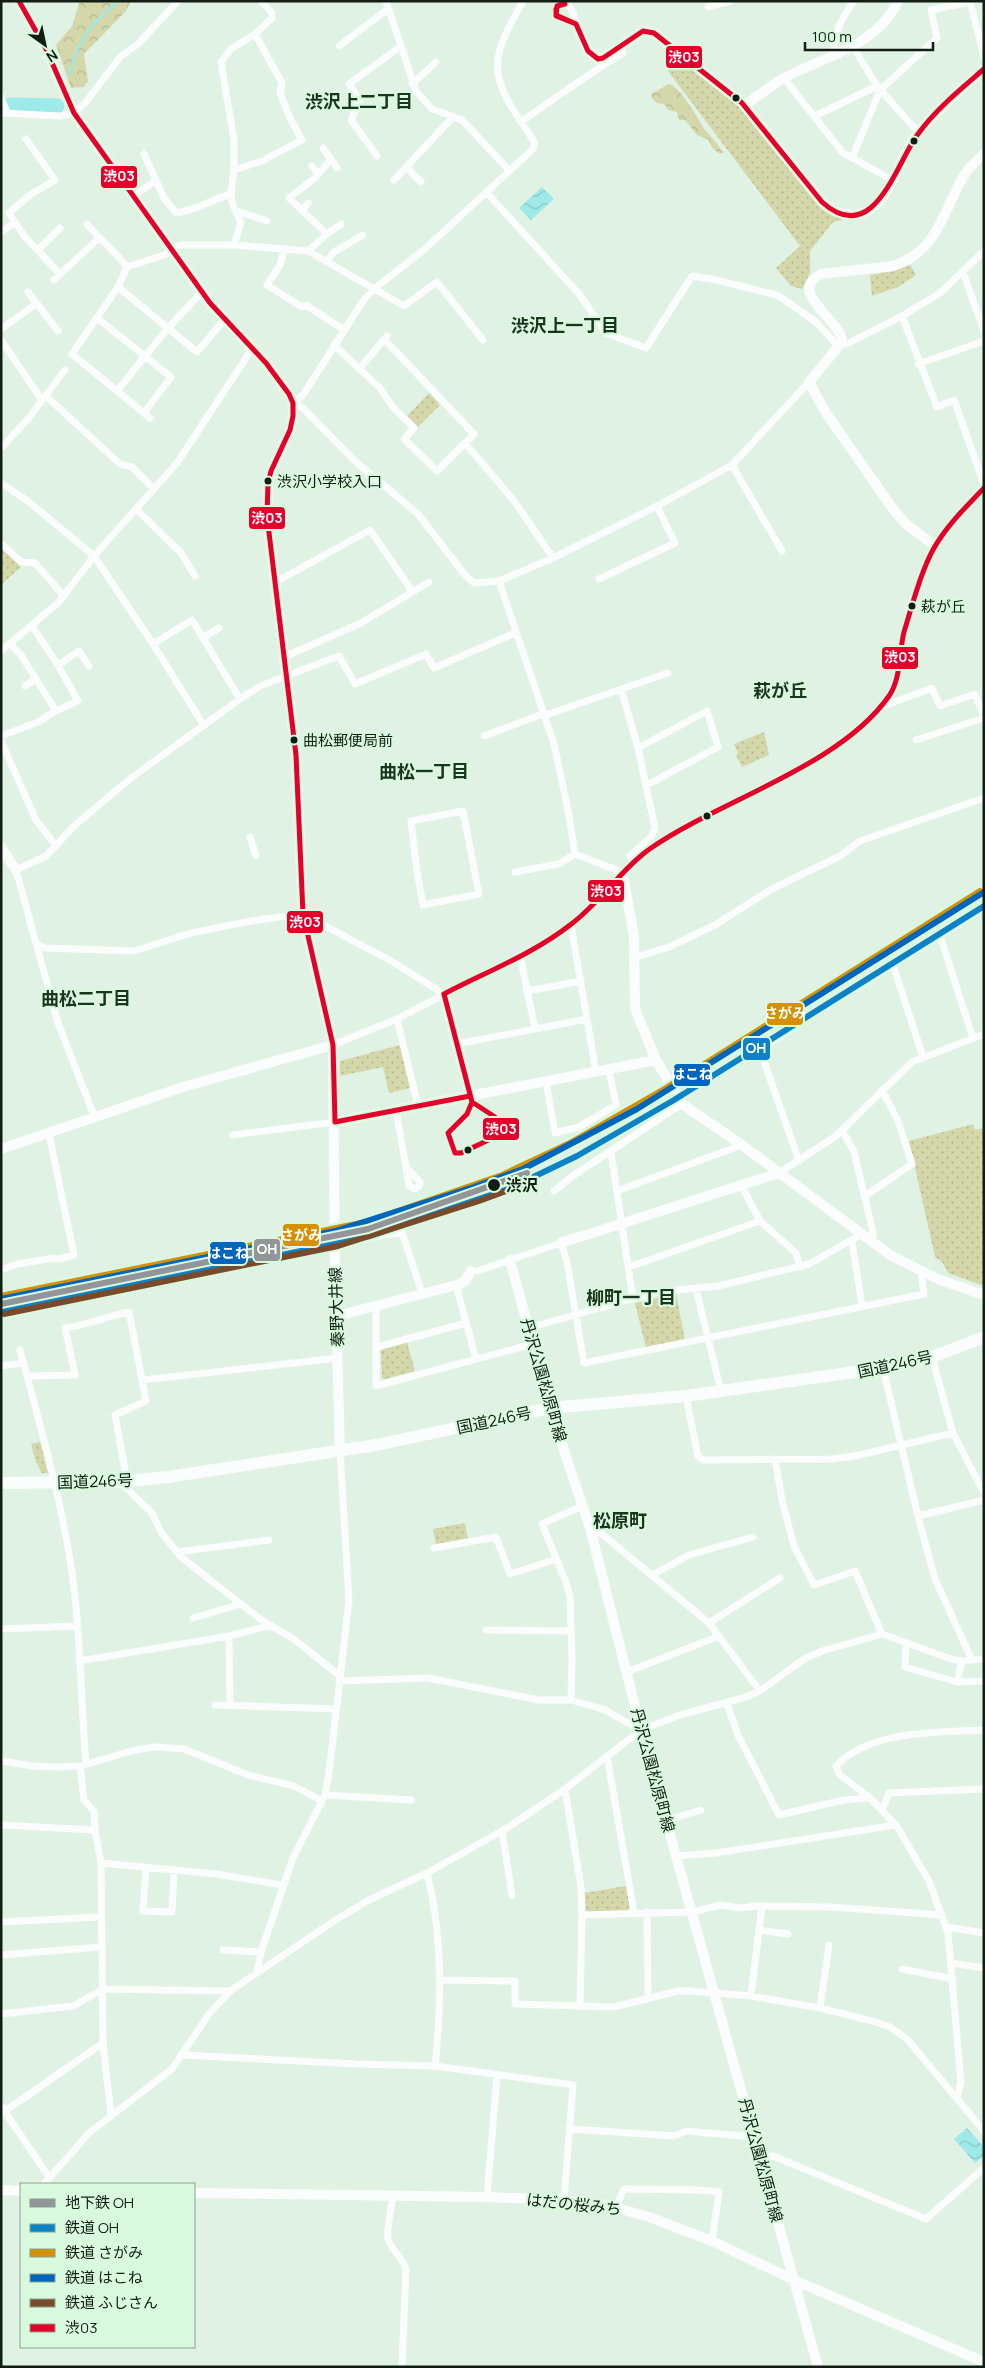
<svg xmlns="http://www.w3.org/2000/svg" width="985" height="2368" font-family="Manrope,'Noto Sans JP',sans-serif">
  <style>
    .forest { fill: url(#forest-crowns) }
    .park { fill: url(#park-dots) }
    .water { fill: url(#water-waves) }
    .lines { fill: none; stroke-linecap: round; stroke-linejoin: round }
    .stream { stroke: #9eeae8; stroke-width: 2.5 }
    .river { stroke: #9eeae8; stroke-width: 15 }
    .street { stroke: #fafdfb; stroke-width: 7 }
    .secondary { stroke: #fafdfb; stroke-width: 10 }
    .highway { stroke: #fafdfb; stroke-width: 12 }
    .bus-1-casing { stroke: #d9f9df; stroke-width: 9 }
    .bus-1 { stroke: #e4002b; stroke-width: 5 }
    .rail-1-casing { stroke: #d9f9df; stroke-width: 10 }
    .rail-2-casing { stroke: #d9f9df; stroke-width: 10 }
    .rail-3-casing { stroke: #d9f9df; stroke-width: 10 }
    .rail-4-casing { stroke: #d9f9df; stroke-width: 10 }
    .rail-1 { stroke: #0d82c7; stroke-width: 6 }
    .rail-2 { stroke: #d59103; stroke-width: 6 }
    .rail-3 { stroke: #0065bd; stroke-width: 6 }
    .rail-4 { stroke: #7a4b2a; stroke-width: 6 }
    .metro-1-casing { stroke: #d9f9df; stroke-width: 10 }
    .metro-1 { stroke: #939598; stroke-width: 6 }
    .bus-dot { fill: #121d14; stroke: #d9f9df; stroke-width: 2 }
    .labels { text-anchor: middle; stroke-width: 4.5; stroke-linejoin: round; paint-order: stroke }
    .bus-label { font-size: 15px; fill: #121d14; stroke: #d9f9df; text-anchor: start }
    .stop-label { font-size: 16px; font-weight: bold; fill: #121d14; stroke: #d9f9df; text-anchor: start }
    .street-label { font-size: 16px; fill: #121d14; stroke: #d9f9df }
    .neighbourhood-label { font-size: 18px; font-weight: bold; fill: #1a3420; stroke: #d9f9df }
    .line-badge { stroke: #d9f9df; stroke-width: 2 }
    .badge-label { font-size: 14px; text-anchor: middle; font-weight: bold; fill: #fff }
  </style>
  <defs>
    <pattern id="forest-crowns" width="20" height="18" patternUnits="userSpaceOnUse" patternTransform="scale(1.25)"><rect width="20" height="18" fill="#d4d7a9"/><path d="M2 6a3 3 0 1 1 6 0M12 15a3 3 0 1 1 6 0" fill="none" stroke="#b5b891"/></pattern>
    <pattern id="park-dots" width="8" height="8" patternUnits="userSpaceOnUse" patternTransform="scale(1.25)"><rect width="8" height="8" fill="#d4d7a9"/><path d="M2 2h.1M6 6h.1" fill="none" stroke="#b5b891" stroke-width="1.8" stroke-linecap="round"/></pattern>
    <pattern id="water-waves" width="16" height="10" patternUnits="userSpaceOnUse" patternTransform="scale(1.25)"><rect width="16" height="10" fill="#9eeae8"/><path d="M0 5q4-4 8 0t8 0" fill="none" stroke="#87c8c6"/></pattern>
  </defs>
  <rect width="100%" height="100%" fill="#e0f2e3"/>
  <path class="forest" d="M80,1H129L130,3L126,11L84,54L88,81L84,87L71,88L56,45L72,26Z
    M669,84C683,89 697,119 706,131C712,138 719,145 723,153C717,155 710,146 709,140L697,135L685,120H679L677,112L668,110L664,104C657,104 652,101 651,94Z"/>
  <path class="park" d="M683,61L739,106L824,208L843,220L833,222L810,251V273L802,289L791,286L776,268L800,246L668,71Z
    M910,265L916,275L898,287L872,296L870,275L894,271Z
    M429,393L440,405L418,427L407,416Z
    M1,548L21,567L1,585Z
    M764,732L769,755L742,767L736,755L738,753L734,744Z
    M400,1045L410,1088L389,1093L383,1067L340,1076V1061Z
    M973,1124L975,1130L984,1128V1286L948,1273L942,1262L935,1257L909,1141Z
    M676,1294L685,1340L646,1348L635,1303Z
    M407,1342L415,1371L385,1379L382,1378L381,1350Z
    M40,1442L48,1473H42L36,1462L31,1444Z
    M465,1523L468,1540L439,1546L436,1544L433,1529Z
    M626,1886L630,1907L627,1910L587,1912L584,1909V1893Z"/>
  <path class="water" d="M542,187L554,199L531,220L519,208Z
    M967,2128L984,2147V2156L975,2163L954,2139Z"/>
  <g class="lines">
    <path class="stream" d="M69,74C80,36 88,26 119,1"/>
    <path class="river" d="M1,106L13,105L57,106"/>
    <path class="street" d="M386,1L416,91L432,109L462,120L509,170
      M523,1C511,24 492,52 499,78C503,99 524,125 535,143L533,149L426,248L374,289L363,301L303,395L293,403L303,408L356,462L418,514L465,575L474,583L499,581L553,558L657,506L732,465L809,382
      M970,1L984,57
      M561,4C573,3 573,15 576,24L558,17L556,9Z
      M708,7L730,1
      M852,45L877,86L918,132
      M339,46L388,9
      M834,54C832,35 843,16 854,1
      M784,78L842,152L892,180
      M412,84L436,62
      M1,97L7,112
      M1,113L60,116L74,113L86,102L120,57L138,44L178,1
      M815,116L877,86
      M522,121C556,98 588,74 623,53L619,47
      M26,139L55,180L30,195L9,213L25,237L60,274
      M323,148L337,168
      M144,154L164,198L176,213C195,211 212,199 231,194
      M377,156L351,120L360,100L349,84L401,46
      M852,158L880,90L937,38L931,10L970,2
      M312,166L318,174
      M406,167L421,182
      M234,170L262,161L302,140L289,116L280,92L282,83L255,34
      M394,180L453,117
      M487,193L580,295L606,333L646,348L692,276L712,279L777,295L815,321L839,347
      M134,196L156,180
      M302,210L308,203
      M237,211L267,221
      M87,224C100,240 115,251 127,267
      M1,232L15,222
      M327,234L341,224
      M234,245L241,222L232,203L231,194L234,168V140L221,62L231,49L255,34L272,18V13L261,1
      M38,250L60,228
      M284,250L280,265L267,285L302,307L306,305L344,330
      M308,251L327,234L289,198L315,178L331,159
      M326,262L334,252L363,235
      M963,272L984,331
      M54,280L99,238
      M118,287L197,352L224,320
      M28,292L58,331
      M902,316L937,407L954,400L984,484
      M97,318L171,377L144,413
      M1,329L36,304
      M1,340L42,400
      M842,342L847,344L902,316L940,293L984,251
      M334,345L380,388L392,406L414,428L404,439L437,471L474,434L384,339
      M918,364L984,341
      M360,368L387,336
      M117,391L168,328L202,292
      M47,397L120,464L132,467L154,489
      M150,418L72,354L118,287L127,267L167,254L172,248L180,245H234L308,251L404,306L437,282L483,340
      M465,443L515,502L553,558
      M1,448L28,419L65,370
      M732,465L782,551
      M1,483L29,502L94,556L153,644L204,726
      M136,509L181,553L195,576
      M1,543L21,562L35,563L64,596
      M599,579L675,543L657,506
      M499,581L554,744L569,815L575,854
      M274,583L370,530L413,592
      M32,626L58,665L78,701L56,711
      M203,638L219,628
      M153,644L192,620L240,699
      M1,651L59,602L94,556L177,463L252,349
      M284,657L361,623L429,582
      M58,665L79,651L89,666
      M25,686L36,679
      M621,689L638,748L655,828L651,837L630,856L634,862
      M881,707L932,688L940,706L975,694L984,717
      M546,715L668,673
      M1,736L38,722L56,711L21,655L10,644
      M484,736L545,713
      M916,740L984,718
      M1,741L36,820L56,846
      M638,748L707,711L718,747L647,785
      M463,811L479,894L423,905L417,871L411,821Z
      M250,837L256,856
      M575,854L614,869L623,875
      M515,872L559,864L575,854
      M571,925L596,1072
      M36,943L45,948L134,951L191,933L251,921L303,914L391,961L444,994
      M520,955L535,1029
      M636,957L669,947L715,925L770,890L840,856L860,841L984,798
      M527,991L581,981
      M849,992L893,965L923,1057
      M397,1019L418,1106
      M973,1038L940,936L984,908
      M457,1044L587,1019
      M333,1045L397,1019L549,940C568,927 586,914 602,898C620,881 633,861 653,847C713,805 785,784 844,739C860,726 879,714 890,695C899,678 899,654 903,636C908,610 918,581 929,557C942,530 963,509 984,488
      M546,1082L555,1133L579,1127L616,1105L609,1070
      M396,1110L406,1167L420,1182L419,1186L415,1189L409,1186L406,1167
      M95,1118L58,1023L16,870L46,856L74,826L131,778L240,699L260,686L339,656L355,684L426,654L434,668L515,633
      M842,1130L854,1152L873,1232L872,1243
      M233,1135L335,1122
      M611,1152L633,1299
      M799,1161L760,1050L804,1020
      M779,1173L836,1136L912,1062L984,1034
      M742,1187L760,1221L796,1253L800,1267
      M554,1191L574,1175L682,1104
      M617,1191L742,1145
      M865,1196L912,1164L898,1121L882,1090
      M852,1241L862,1306
      M335,1244L402,1232L422,1293
      M629,1267L760,1221
      M1,1270L17,1264L54,1258L59,1259L74,1255L49,1134
      M477,1271L561,1243L567,1262L584,1363L924,1294L921,1271
      M456,1285L476,1359
      M696,1289L721,1391
      M376,1305V1386L533,1344
      M528,1328L657,1292L718,1286L809,1264L860,1235
      M377,1347L466,1323
      M20,1350C41,1429 64,1507 74,1588C81,1646 81,1705 86,1763
      M932,1357L953,1433L984,1493
      M1,1366L24,1363
      M883,1368L918,1516L935,1579L972,1660
      M27,1376L75,1375L65,1328C87,1325 107,1316 129,1312L146,1401L115,1415L127,1481
      M143,1380L338,1358
      M686,1396L698,1456L703,1460L831,1459L855,1456L953,1433
      M775,1459L782,1500L794,1546L814,1585L855,1571L882,1634
      M120,1482L152,1513L161,1532L181,1557L260,1619L295,1640L340,1676
      M918,1516L984,1500
      M590,1528L602,1534L709,1623L760,1691
      M434,1548L496,1537L510,1574L557,1559
      M178,1552L269,1540
      M652,1575L689,1555L753,1537
      M193,1618L241,1604
      M709,1623L780,1578
      M1,1629L77,1626
      M486,1630L569,1631
      M229,1636L230,1704
      M906,1643L905,1667L957,1682L984,1681
      M79,1661L229,1636L272,1625
      M627,1672L719,1636
      M340,1681L428,1678L539,1700H571L605,1710L641,1730
      M957,1682L962,1661
      M571,1700L572,1659L570,1597L566,1582L542,1524L582,1506
      M727,1704L738,1735L779,1815L844,1800L870,1798
      M215,1705L336,1709
      M607,1756L634,1912
      M1,1761L33,1766L59,1767L80,1766L135,1750L156,1747L184,1749L248,1775L294,1786L322,1801
      M80,1766L84,1800L94,1811L95,1830L101,1863L103,2043L111,2115
      M565,1789L581,1887L582,1915L580,2006
      M325,1795L411,1800
      M882,1810L889,1793L984,1789
      M667,1820L701,1810
      M1,1825L95,1830
      M502,1831L512,1896
      M677,1856L716,1853L896,1825
      M101,1863L216,1874L283,1885
      M146,1867L143,1911L172,1912L174,1870
      M427,1873C443,1936 442,2002 435,2066
      M647,1912L648,1998
      M582,1915L693,1912L720,1905L741,1908L757,1906L832,1907L942,1915
      M1,1922L100,1917
      M947,1927L984,1933
      M759,1930L788,1934
      M223,1950L261,1952
      M1,1955L101,1947
      M952,1963L984,1968
      M902,1969L953,1979
      M257,1972L261,1952L293,1858L325,1795L329,1773L349,1601L340,1451
      M440,1980L515,1981V2004L614,2007L678,1991H690L751,1996L820,2008L876,2022L890,2027L907,2039L984,2131
      M751,1996L762,1906
      M820,2008L829,1945
      M1,2014L73,2006L103,1989L230,1991
      M183,2055L355,2064L435,2066L573,2085L564,2200
      M957,2097L961,2083L948,1933L929,1881L896,1825L870,1798L839,1774L836,1766C872,1729 936,1733 984,1730
      M1,2106L49,2177
      M5,2111L103,2043
      M571,2129L674,2136L686,2131L755,2137
      M761,2159L773,2156L926,2219L984,2168
      M44,2184L89,2133L172,2069L209,2014L230,1991L337,1919L369,1900L427,1873L507,1828L565,1789L641,1730L680,1715L743,1698L760,1691L804,1659L822,1651L882,1634L951,1659L962,1661L984,1659
      M393,2196C392,2206 386,2230 388,2239C391,2251 402,2255 406,2269L402,2367
      M487,2197L497,2076
      M616,2207L624,2189L700,2190L719,2192L712,2241"/>
    <path class="secondary" d="M19,1L46,49L74,113L210,303L266,363L289,394L293,403V416L290,430L271,471L268,483L267,516L296,755L303,914L333,1045L335,1273L340,1451
      M576,24L588,51L598,59L603,58L643,31L654,33L742,103L822,202C830,210 841,215 852,215C889,214 898,157 918,133C935,111 963,88 984,69
      M744,106C758,96 771,85 786,77C826,56 878,45 898,1
      M935,546L905,523L893,509L826,413L809,382L842,342C841,318 786,294 821,274L893,266C938,251 942,214 963,177C968,168 976,161 984,154
      M1,847L16,870
      M623,875L634,936L635,1009L656,1060L682,1104L742,1145L890,1255L940,1280L984,1295
      M444,994L472,1102
      M335,1122L656,1060
      M1,1149L186,1086L333,1045
      M561,1243L779,1173
      M510,1260L550,1408L590,1528L641,1730L818,2367
      M337,1316L460,1284L466,1280L471,1271
      M1,2190L21,2191
      M194,2193L487,2197L564,2200L607,2205L649,2217L712,2241L794,2280L984,2362"/>
    <path class="highway" d="M1,1483L120,1482L168,1477L376,1445L550,1408L686,1396L883,1368L932,1357L984,1337"/>
    <g class="bus-1-casing">
      <path id="bus-1" d="M19,1L46,49L74,113L210,303L266,363L289,394L293,403V416L290,430L271,471L268,483L267,516L296,755L303,914L333,1045L335,1122
        M565,4L559,5L556,9V15L576,24
        M565,4L557,6L556,16L576,24
        M576,24L588,51L598,59L603,58L643,31L654,33L742,103L822,202C874,249 896,163 918,134C936,109 961,89 984,69
        M444,994C486,972 533,954 570,925C600,903 622,868 651,848C722,799 839,767 889,696C901,679 899,652 904,632C912,606 921,571 934,548C947,525 966,507 984,488
        M444,994L472,1102
        M472,1102L495,1117L502,1130L497,1136L461,1153H455L448,1133L467,1114Z
        M335,1122L470,1096"/>
    </g>
    <use href="#bus-1" class="bus-1"/>
    <g class="rail-1-casing">
      <path id="rail-1" d="M3,1311L370,1236L508,1189L577,1156L674,1100L984,906"/>
    </g>
    <g class="rail-2-casing">
      <path id="rail-2" d="M1,1296L366,1222L502,1175L570,1143L666,1088L980,891"/>
    </g>
    <g class="rail-3-casing">
      <path id="rail-3" d="M1,1299L335,1231L474,1187L523,1169L637,1109L984,892"/>
    </g>
    <g class="rail-4-casing">
      <path id="rail-4" d="M4,1314L338,1246L479,1201L528,1183"/>
    </g>
    <use href="#rail-1" class="rail-1"/>
    <use href="#rail-2" class="rail-2"/>
    <use href="#rail-3" class="rail-3"/>
    <use href="#rail-4" class="rail-4"/>
    <g class="metro-1-casing">
      <path id="metro-1" d="M1,1304L368,1229L527,1173"/>
    </g>
    <use href="#metro-1" class="metro-1"/>
  </g>
  <g class="bus-dot">
    <circle cx="736" cy="98" r="4.5"/>
    <circle cx="914" cy="141" r="4.5"/>
    <circle cx="268" cy="481" r="4.5"/>
    <circle cx="912" cy="606" r="4.5"/>
    <circle cx="294" cy="740" r="4.5"/>
    <circle cx="707" cy="816" r="4.5"/>
    <circle cx="468" cy="1150" r="4.5"/>
    <circle cx="494" cy="1185" r="7"/>
  </g>
  <g class="labels">
    <g class="bus-label">
      <text x="277" y="487">渋沢小学校入口</text>
      <text x="921" y="612">萩が丘</text>
      <text x="303" y="746">曲松郵便局前</text>
    </g>
    <g class="stop-label">
      <text x="506" y="1191">渋沢</text>
    </g>
    <g class="street-label">
      <text transform="translate(336 1307) rotate(-92)" y="6">秦野大井線</text>
      <text transform="translate(895 1364) rotate(-12)" y="6">国道246号</text>
      <text transform="translate(544 1380) rotate(74)" y="6">丹沢公園松原町線</text>
      <text transform="translate(494 1420) rotate(-12)" y="6">国道246号</text>
      <text transform="translate(95 1481) rotate(-2)" y="6">国道246号</text>
      <text transform="translate(653 1770) rotate(75)" y="6">丹沢公園松原町線</text>
      <text transform="translate(761 2160) rotate(75)" y="6">丹沢公園松原町線</text>
      <text transform="translate(574 2204) rotate(6)" y="6">はだの桜みち</text>
    </g>
    <g class="neighbourhood-label">
      <text x="359" y="108">渋沢上二丁目</text>
      <text x="565" y="332">渋沢上一丁目</text>
      <text x="780" y="697">萩が丘</text>
      <text x="424" y="778">曲松一丁目</text>
      <text x="86" y="1005">曲松二丁目</text>
      <text x="631" y="1304">柳町一丁目</text>
      <text x="620" y="1527">松原町</text>
    </g>
  </g>
  <g class="line-badge">
    <rect x="665" y="45" width="38" height="24" rx="5" fill="#e4002b"/>
    <rect x="100" y="165" width="38" height="24" rx="5" fill="#e4002b"/>
    <rect x="248" y="506" width="38" height="24" rx="5" fill="#e4002b"/>
    <rect x="881" y="646" width="38" height="24" rx="5" fill="#e4002b"/>
    <rect x="587" y="879" width="38" height="24" rx="5" fill="#e4002b"/>
    <rect x="286" y="910" width="38" height="24" rx="5" fill="#e4002b"/>
    <rect x="766" y="1002" width="38" height="24" rx="5" fill="#d59103"/>
    <rect x="742" y="1037" width="29" height="24" rx="5" fill="#0d82c7"/>
    <rect x="673" y="1063" width="38" height="24" rx="5" fill="#0065bd"/>
    <rect x="482" y="1117" width="38" height="24" rx="5" fill="#e4002b"/>
    <rect x="282" y="1223" width="38" height="24" rx="5" fill="#d59103"/>
    <rect x="253" y="1238" width="28" height="24" rx="5" fill="#939598"/>
    <rect x="209" y="1241" width="38" height="24" rx="5" fill="#0065bd"/>
  </g>
  <g class="badge-label">
    <text x="684" y="62">渋03</text>
    <text x="119" y="181">渋03</text>
    <text x="267" y="523">渋03</text>
    <text x="900" y="662">渋03</text>
    <text x="606" y="896">渋03</text>
    <text x="305" y="927">渋03</text>
    <text x="785" y="1018">さがみ</text>
    <text x="756" y="1053">OH</text>
    <text x="692" y="1079">はこね</text>
    <text x="501" y="1134">渋03</text>
    <text x="301" y="1240">さがみ</text>
    <text x="267" y="1254">OH</text>
    <text x="228" y="1258">はこね</text>
  </g>
  <rect width="985" height="2368" fill="none" stroke="#121d14" stroke-width="5"/>
  <rect x="20" y="2183" width="175" height="165" fill="#d9f9df" stroke="#89a18e"/>
  <rect x="30" y="2199" width="25" height="8" fill="#939598" stroke="#89a18e"/>
  <text x="65" y="2208" font-size="15" fill="#121d14">地下鉄 OH</text>
  <rect x="30" y="2224" width="25" height="8" fill="#0d82c7" stroke="#89a18e"/>
  <text x="65" y="2233" font-size="15" fill="#121d14">鉄道 OH</text>
  <rect x="30" y="2249" width="25" height="8" fill="#d59103" stroke="#89a18e"/>
  <text x="65" y="2258" font-size="15" fill="#121d14">鉄道 さがみ</text>
  <rect x="30" y="2274" width="25" height="8" fill="#0065bd" stroke="#89a18e"/>
  <text x="65" y="2283" font-size="15" fill="#121d14">鉄道 はこね</text>
  <rect x="30" y="2299" width="25" height="8" fill="#7a4b2a" stroke="#89a18e"/>
  <text x="65" y="2308" font-size="15" fill="#121d14">鉄道 ふじさん</text>
  <rect x="30" y="2324" width="25" height="8" fill="#e4002b" stroke="#89a18e"/>
  <text x="65" y="2333" font-size="15" fill="#121d14">渋03</text>
  <g transform="translate(45 45) rotate(147)" stroke="#d9f9df" stroke-width="4" paint-order="stroke">
  <path d="M0-4L9 19L0 12L-9 19Z" fill="#121d14"/>
  <text y="-8" font-size="14" font-weight="bold" text-anchor="middle" fill="#121d14">N</text>
  </g>
  <path d="M805 42v8h128v-8" fill="none" stroke="#121d14" stroke-width="2.5"/>
  <text x="812" y="42" font-size="15" fill="#121d14" stroke="#d9f9df" stroke-width="4" paint-order="stroke">100 m</text>
</svg>
